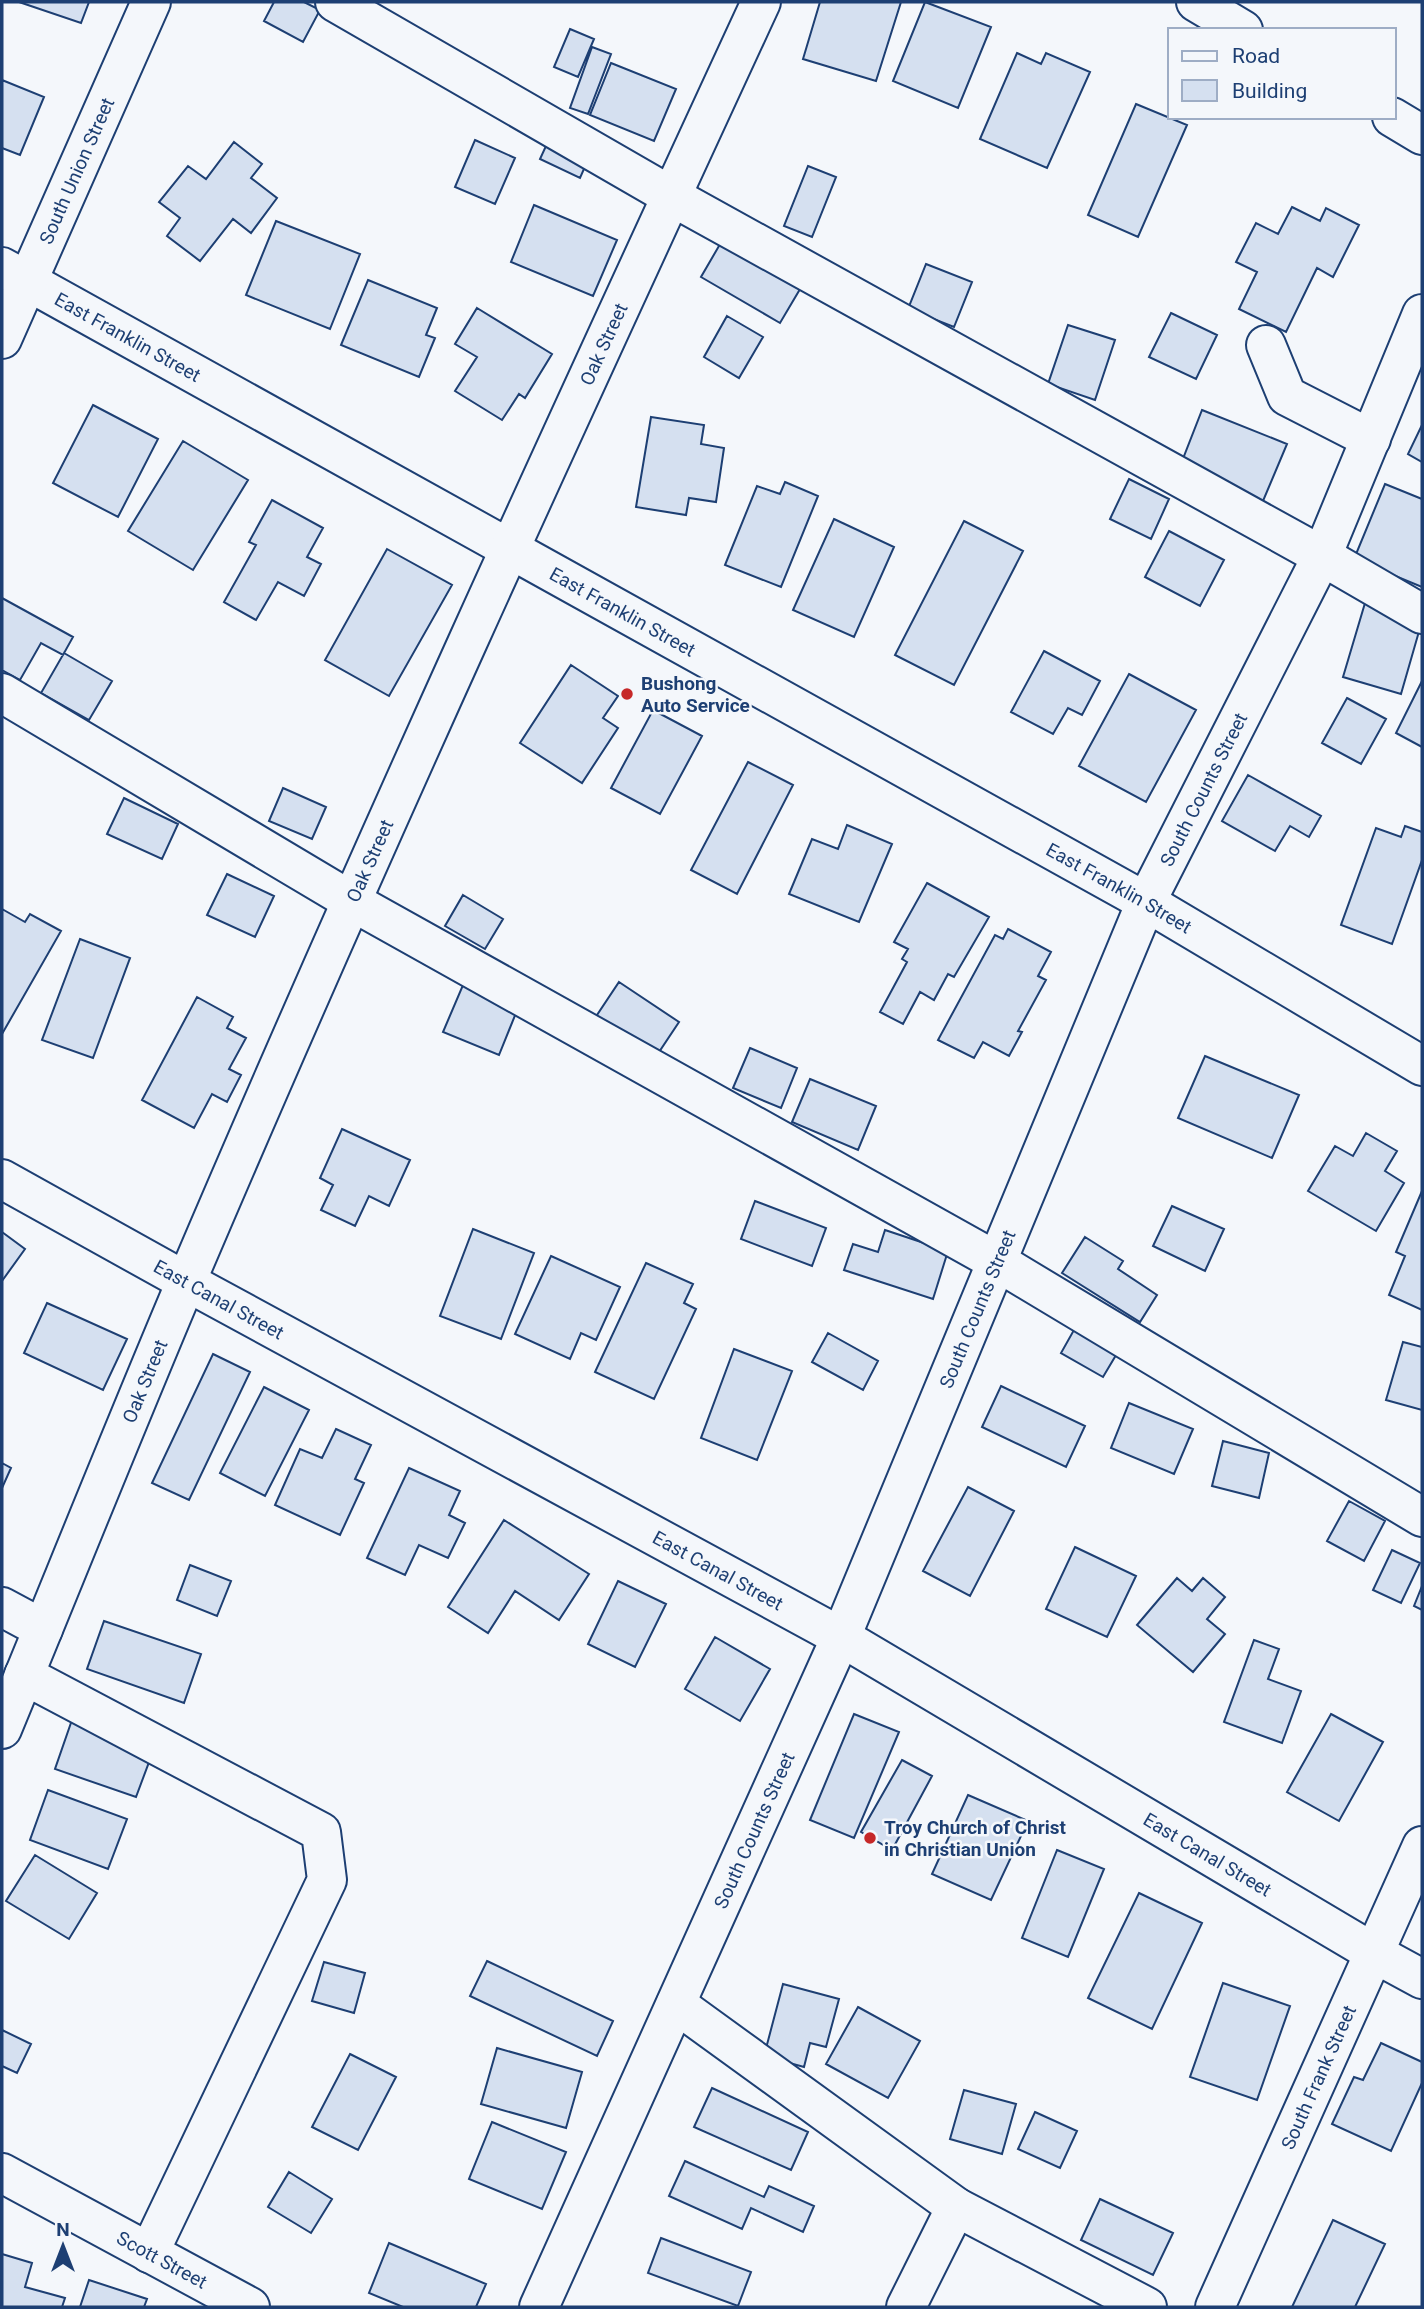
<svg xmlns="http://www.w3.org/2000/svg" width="1424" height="2309" font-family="Roboto,sans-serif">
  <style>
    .building { fill: #d5e0f0; stroke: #1d3f73; stroke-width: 2 }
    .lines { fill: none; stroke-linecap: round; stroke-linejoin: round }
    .minor-casing { stroke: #1d3f73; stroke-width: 42 }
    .major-casing { stroke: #1d3f73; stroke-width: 42 }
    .minor { stroke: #f4f7fb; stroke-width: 38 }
    .major { stroke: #f4f7fb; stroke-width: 38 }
    .poi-dot { fill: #c62828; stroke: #f4f7fb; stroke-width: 2.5 }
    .labels { text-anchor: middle; stroke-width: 5; stroke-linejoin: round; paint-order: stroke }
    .street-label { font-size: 19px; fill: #1d3f73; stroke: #f4f7fb }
    .poi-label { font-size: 19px; font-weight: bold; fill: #1d3f73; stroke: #f4f7fb; text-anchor: start }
  </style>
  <rect width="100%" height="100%" fill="#f4f7fb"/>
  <path class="building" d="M19,2H89L81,23Z
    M274,2H304L320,10L303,42L264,21Z
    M820,2H901L876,81L803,59Z
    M925,2L991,27L958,108L893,81Z
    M570,29L594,39L578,77L554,67Z
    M592,47L611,54L588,114L570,108Z
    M1017,53L1041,64L1046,53L1090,72L1047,168L980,139Z
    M611,63L676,89L654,141L590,115Z
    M2,80L44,97L20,155L2,148Z
    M1136,104L1187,125L1138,237L1088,215Z
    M551,135L591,153L580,178L540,159Z
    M475,140L515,158L495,204L455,187Z
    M234,142L262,164L251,178L277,198L251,233L233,219L200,261L167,236L180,218L159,202L188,166L206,179Z
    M808,166L836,177L812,237L784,226Z
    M534,205L617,240L593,296L511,262Z
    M1292,207L1320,221L1326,208L1359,225L1333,277L1317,268L1286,332L1239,309L1257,272L1236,262L1256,223L1278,234Z
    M276,221L360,254L330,329L246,295Z
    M723,239L803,284L780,323L701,277Z
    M926,264L972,282L954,327L908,309Z
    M368,280L437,308L426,335L435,338L419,377L341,345Z
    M477,308L552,354L525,398L519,394L502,420L455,391L477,357L455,344Z
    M1171,313L1217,335L1196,379L1149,357Z
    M727,316L763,337L739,378L704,357Z
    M1068,325L1115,340L1095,400L1048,384Z
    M93,405L158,439L118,517L53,483Z
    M1202,410L1287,444L1263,501L1179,469Z
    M651,417L704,425L701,444L724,448L716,502L689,498L686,515L636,507Z
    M1422,425V462L1408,454Z
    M183,441L248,480L193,570L128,531Z
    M1129,479L1169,499L1151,539L1110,519Z
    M785,482L818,496L781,587L725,565L757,486L780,494Z
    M1385,484L1422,499V587L1354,559Z
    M272,500L323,528L307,557L321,564L304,596L278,582L256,620L224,602L256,545L249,542Z
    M834,519L894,547L854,637L793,610Z
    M964,521L1023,551L954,685L895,655Z
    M1169,531L1224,560L1200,606L1145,577Z
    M387,549L452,585L389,696L325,660Z
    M2,598L73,637L63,655L41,643L20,680L2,670Z
    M1365,603L1422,621L1401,694L1343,677Z
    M1044,651L1100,681L1082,715L1068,708L1053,734L1011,712Z
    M64,653L112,681L89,720L41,693Z
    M571,665L618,696L603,718L618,728L582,783L520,743Z
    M1129,674L1196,710L1146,802L1079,766Z
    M1422,681V747L1396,733Z
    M1347,698L1386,719L1361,764L1322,743Z
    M653,710L702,736L660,814L611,788Z
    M748,762L793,785L737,894L691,870Z
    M1248,775L1321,816L1309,837L1290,826L1275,851L1222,821Z
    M283,788L326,807L312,839L269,821Z
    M124,798L178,824L162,859L107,834Z
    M847,825L892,844L859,922L789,894L812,839L838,849Z
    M1405,826L1422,832V860L1392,944L1341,925L1376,828L1401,837Z
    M227,874L274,896L255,937L207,915Z
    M927,883L989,917L954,977L948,974L934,1000L920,992L903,1024L880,1012L907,962L902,959L908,949L894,942Z
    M463,895L503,919L485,949L445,926Z
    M2,909L25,922L30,914L61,931L2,1034Z
    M1008,929L1051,952L1038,976L1046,980L1018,1031L1022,1032L1009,1056L983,1042L974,1058L938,1040L995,935L1003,939Z
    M80,939L130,958L93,1058L42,1040Z
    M619,982L679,1022L655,1058L595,1018Z
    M463,985L518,1008L499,1055L443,1032Z
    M197,997L233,1017L227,1028L246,1038L229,1069L241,1075L227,1102L212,1094L194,1128L142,1100Z
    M750,1048L797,1068L781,1108L733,1088Z
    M1205,1056L1299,1095L1272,1158L1178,1118Z
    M810,1079L876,1106L858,1150L792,1122Z
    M342,1129L410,1160L389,1206L369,1196L355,1226L321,1210L333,1185L320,1178Z
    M1366,1133L1397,1151L1385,1171L1404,1183L1376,1231L1308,1191L1335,1146L1353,1156Z
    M1422,1191V1310L1389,1295L1405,1256L1396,1252Z
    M755,1201L826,1228L812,1266L741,1239Z
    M1172,1206L1224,1229L1205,1271L1153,1246Z
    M473,1229L534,1253L501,1339L440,1316Z
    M885,1230L948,1251L933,1299L844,1270L853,1244L878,1252Z
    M2,1232L25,1249L2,1281Z
    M1085,1237L1123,1261L1118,1269L1157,1295L1140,1322L1062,1273Z
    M551,1256L620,1287L596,1340L581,1333L570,1359L515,1334Z
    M646,1263L693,1284L684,1303L696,1309L654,1399L595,1372Z
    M47,1303L127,1339L103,1390L24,1353Z
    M1079,1321L1122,1345L1103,1377L1061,1353Z
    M828,1333L878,1361L863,1390L812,1362Z
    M1403,1342L1422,1347V1410L1386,1400Z
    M734,1349L792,1371L757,1460L701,1438Z
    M213,1354L250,1372L189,1500L152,1483Z
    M1001,1386L1085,1426L1066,1467L982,1427Z
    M264,1387L309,1410L265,1496L220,1473Z
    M1129,1403L1193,1429L1174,1474L1111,1448Z
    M336,1429L371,1445L355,1479L364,1483L340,1535L275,1505L300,1449L322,1458Z
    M1223,1441L1269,1453L1259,1498L1212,1486Z
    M2,1463L11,1468L2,1488Z
    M409,1468L460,1491L449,1515L465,1523L448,1558L419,1545L405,1575L367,1558Z
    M968,1487L1014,1511L970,1596L923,1571Z
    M1349,1501L1385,1521L1364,1561L1327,1541Z
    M504,1520L589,1574L559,1620L515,1591L488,1633L448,1607Z
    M1075,1547L1136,1576L1107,1637L1046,1609Z
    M1392,1550L1420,1563L1401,1603L1373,1590Z
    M190,1565L231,1581L217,1616L177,1600Z
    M1177,1578L1192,1591L1203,1578L1225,1597L1207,1619L1225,1634L1193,1672L1137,1625Z
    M618,1581L666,1604L635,1667L588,1644Z
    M1422,1586V1610L1414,1606Z
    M104,1621L201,1654L184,1703L87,1669Z
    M715,1637L770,1669L740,1721L685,1689Z
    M1254,1640L1279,1649L1268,1679L1301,1691L1282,1743L1224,1722Z
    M854,1714L899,1732L854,1838L810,1820Z
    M1331,1714L1383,1742L1339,1821L1287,1792Z
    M73,1717L155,1746L136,1797L55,1769Z
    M902,1760L932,1776L892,1850L861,1832Z
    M48,1790L127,1819L108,1869L30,1840Z
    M968,1795L1028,1821L991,1900L932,1874Z
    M1057,1850L1104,1869L1068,1957L1022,1938Z
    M35,1855L97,1893L69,1939L6,1901Z
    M1139,1893L1202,1923L1152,2029L1088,1998Z
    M487,1961L613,2021L597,2056L470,1996Z
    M324,1962L365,1973L354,2013L312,2001Z
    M1223,1983L1290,2006L1257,2100L1190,2077Z
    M783,1984L839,1999L826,2047L810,2043L804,2067L764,2056Z
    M858,2007L920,2041L888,2098L826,2064Z
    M2,2030L31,2044L17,2073L2,2066Z
    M1381,2043L1422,2062V2083L1391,2151L1332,2124L1354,2077L1363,2080Z
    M497,2048L582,2072L566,2128L481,2104Z
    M350,2054L396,2077L358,2150L312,2127Z
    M712,2088L808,2132L791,2170L694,2127Z
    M964,2090L1016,2104L1002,2154L950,2139Z
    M1035,2112L1077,2131L1060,2168L1018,2149Z
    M492,2122L566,2152L542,2209L469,2179Z
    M685,2161L764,2197L769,2186L814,2206L803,2232L751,2208L742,2229L669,2196Z
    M289,2172L332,2199L311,2233L268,2207Z
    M1100,2199L1173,2233L1153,2275L1081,2240Z
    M1333,2220L1385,2244L1355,2307H1292Z
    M661,2238L751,2272L738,2306L648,2273Z
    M389,2243L486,2284L476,2307H403L369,2293Z
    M2,2254L32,2263L25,2287L65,2298L62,2307H2Z
    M89,2280L147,2299L144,2307H80Z"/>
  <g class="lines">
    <g class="minor-casing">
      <g id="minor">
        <path d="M335,2L671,196L1322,556L1422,614"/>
        <path id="s1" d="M2,267L1146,902L1422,1066"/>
        <path id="s2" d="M2,339L151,2"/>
        <path d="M1266,345L1287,396L1371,439"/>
        <path d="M2,693L353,902L996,1261L1422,1517"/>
        <path id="s3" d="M2,1179L187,1282L841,1637L1374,1953L1422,1979"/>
        <path d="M2,1607L43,1629"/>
        <path d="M24,1675L321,1832L327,1880L149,2253"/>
        <path id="s4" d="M2,1729C63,1581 123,1431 186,1282C369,852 565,426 761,2"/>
        <path d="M676,2004L956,2207L906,2307"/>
        <path id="s5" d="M2,2173L250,2307"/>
        <path d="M956,2207L1147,2307"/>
        <path id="s6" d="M539,2307L841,1637L1146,902L1322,556L1422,314"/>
        <path id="s7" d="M1215,2307L1422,1846"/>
      </g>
    </g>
    <g class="major-casing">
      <path id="major" d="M1196,2L1243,30
        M1392,117L1422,135"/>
    </g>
    <use href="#minor" class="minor"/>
    <use href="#major" class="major"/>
  </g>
  <g class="poi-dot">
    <circle cx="627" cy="694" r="7"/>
    <circle cx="870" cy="1838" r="7"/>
  </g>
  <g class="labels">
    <g class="street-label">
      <text dy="7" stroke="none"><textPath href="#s2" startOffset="184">South Union Street</textPath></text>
      <text dy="7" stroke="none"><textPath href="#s1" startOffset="144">East Franklin Street</textPath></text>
      <text dy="7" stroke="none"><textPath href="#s4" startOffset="1510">Oak Street</textPath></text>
      <text dy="7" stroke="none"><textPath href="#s1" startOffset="710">East Franklin Street</textPath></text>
      <text dy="7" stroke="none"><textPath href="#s6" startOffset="1657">South Counts Street</textPath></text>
      <text dy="7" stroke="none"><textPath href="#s4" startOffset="943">Oak Street</textPath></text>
      <text dy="7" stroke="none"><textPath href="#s1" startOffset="1278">East Franklin Street</textPath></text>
      <text dy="7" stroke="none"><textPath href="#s3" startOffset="248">East Canal Street</textPath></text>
      <text dy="7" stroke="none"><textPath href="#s6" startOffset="1090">South Counts Street</textPath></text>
      <text dy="7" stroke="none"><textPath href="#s4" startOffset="376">Oak Street</textPath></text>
      <text dy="7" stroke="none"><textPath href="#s3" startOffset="816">East Canal Street</textPath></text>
      <text dy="7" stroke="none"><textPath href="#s6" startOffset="523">South Counts Street</textPath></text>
      <text dy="7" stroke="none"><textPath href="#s3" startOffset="1382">East Canal Street</textPath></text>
      <text dy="7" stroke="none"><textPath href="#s7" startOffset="252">South Frank Street</textPath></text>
      <text dy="7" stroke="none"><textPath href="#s5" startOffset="182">Scott Street</textPath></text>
    </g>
    <g class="poi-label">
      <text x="641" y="690">Bushong<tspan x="641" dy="22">Auto Service</tspan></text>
      <text x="884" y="1834">Troy Church of Christ<tspan x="884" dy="22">in Christian Union</tspan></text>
    </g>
  </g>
  <rect width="1424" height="2309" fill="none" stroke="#1d3f73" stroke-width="7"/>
  <rect x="1168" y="28" width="228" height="91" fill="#f4f7fb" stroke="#9eadc5" stroke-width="2"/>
  <rect x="1182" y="51" width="35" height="10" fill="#f4f7fb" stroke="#9eadc5" stroke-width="2"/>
  <text x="1232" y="63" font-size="21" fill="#1d3f73">Road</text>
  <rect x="1182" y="80" width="35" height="21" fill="#d5e0f0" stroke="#9eadc5" stroke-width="2"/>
  <text x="1232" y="98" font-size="21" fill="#1d3f73">Building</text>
  <g transform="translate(63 2246)" stroke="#f4f7fb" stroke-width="5" paint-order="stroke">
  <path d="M0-5L12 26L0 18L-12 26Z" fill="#1d3f73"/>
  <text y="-10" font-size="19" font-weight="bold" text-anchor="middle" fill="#1d3f73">N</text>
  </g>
</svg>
